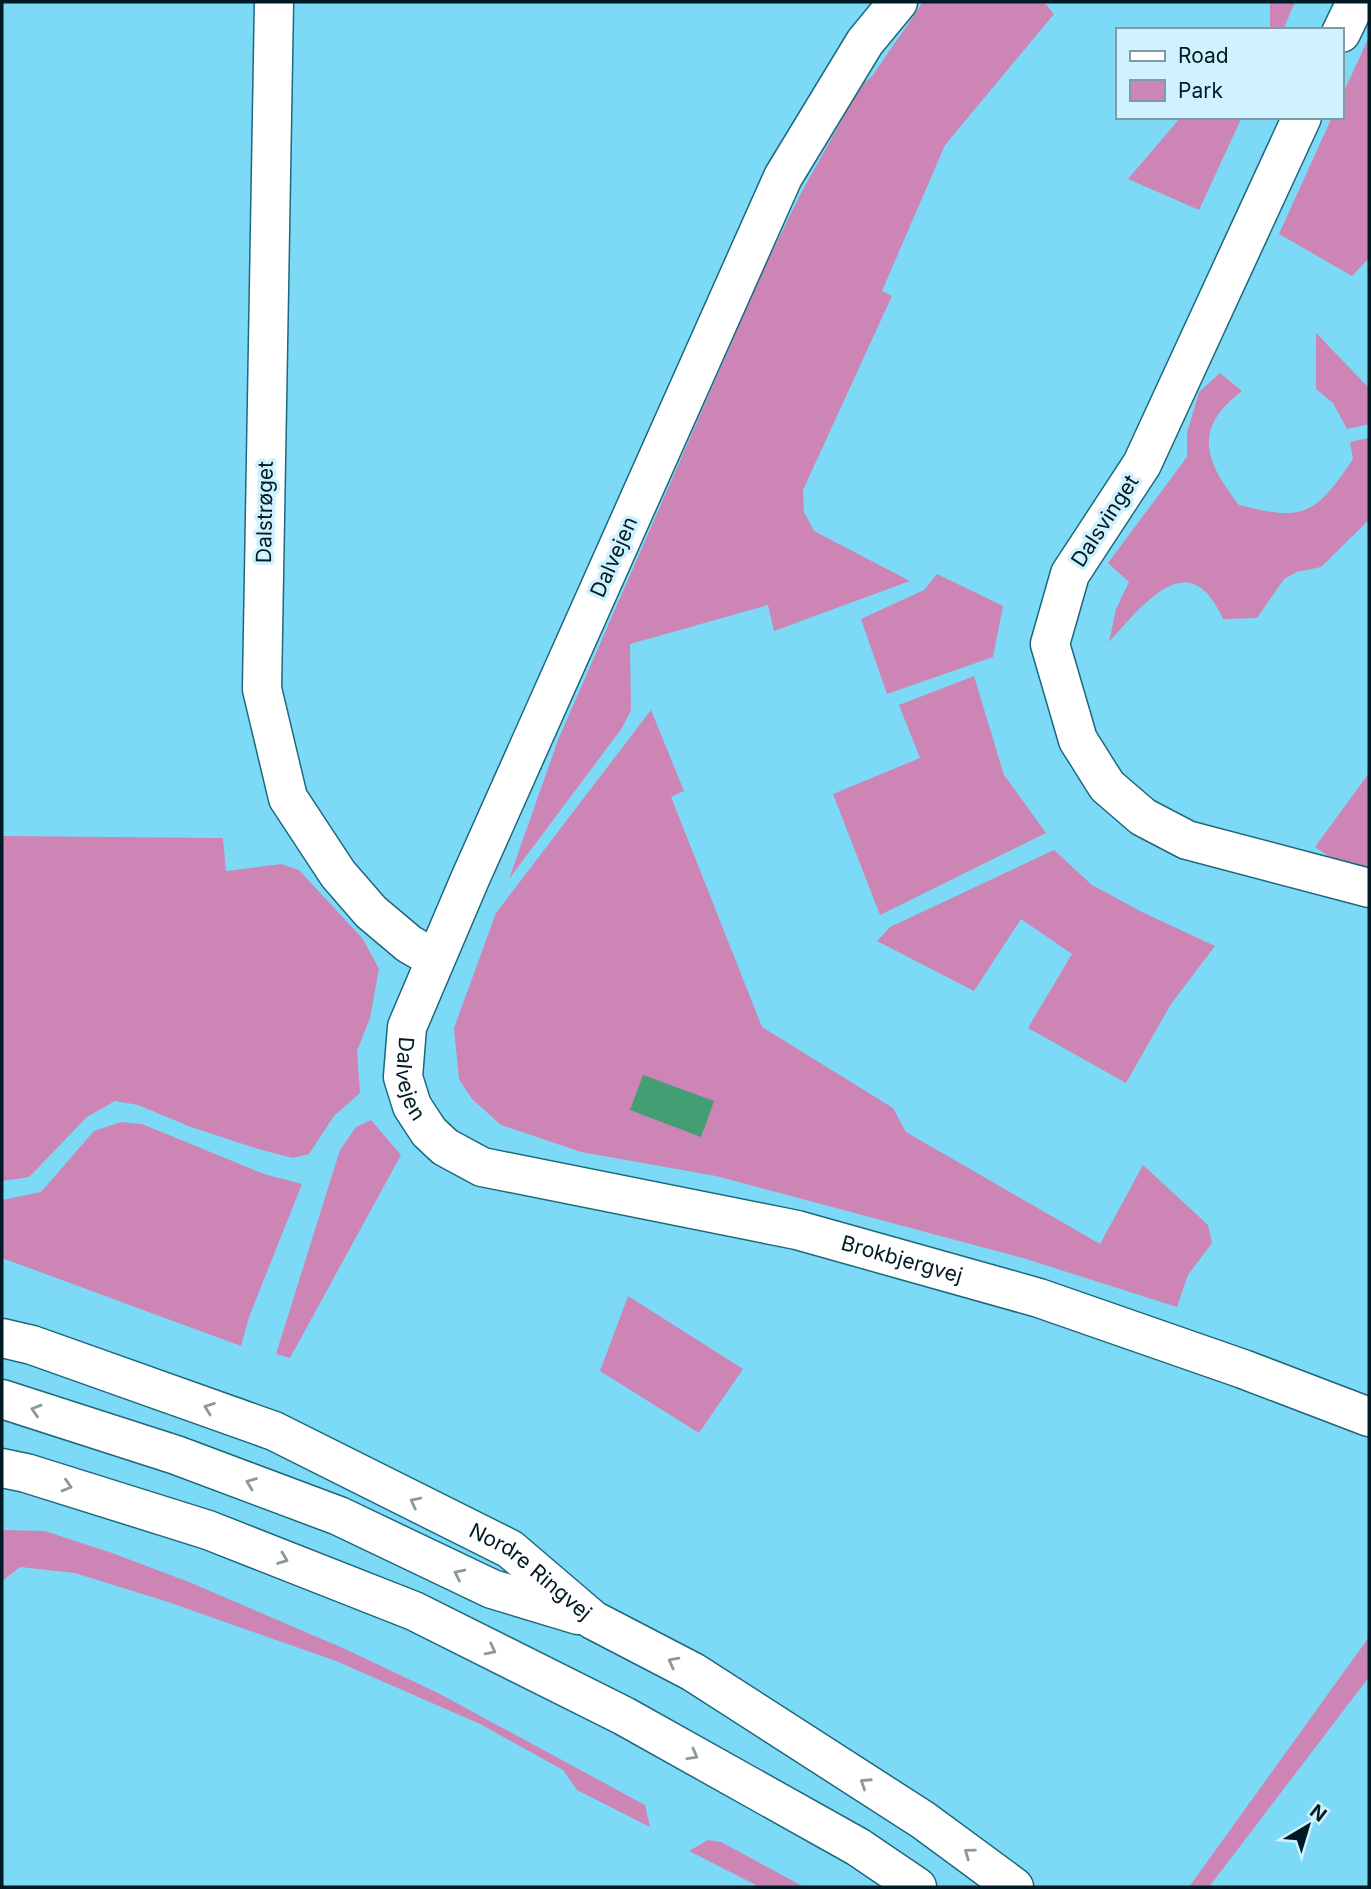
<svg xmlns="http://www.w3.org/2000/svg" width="1371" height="1889" font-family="Inter,sans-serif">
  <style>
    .green { fill: #cd85b5 }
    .water { fill: #439e73 }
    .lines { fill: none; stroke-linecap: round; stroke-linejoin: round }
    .street-casing { stroke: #1d687d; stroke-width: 41 }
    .secondary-casing { stroke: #1d687d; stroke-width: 41 }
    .street { stroke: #fff; stroke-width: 38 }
    .secondary { stroke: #fff; stroke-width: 38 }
    .oneway { stroke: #8c989c }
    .labels { text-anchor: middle; stroke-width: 7; stroke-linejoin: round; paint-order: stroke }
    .street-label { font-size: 21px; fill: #001b24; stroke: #d0f2fe }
  </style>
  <rect width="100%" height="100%" fill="#7ddaf7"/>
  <path class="green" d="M923,2H1044L1054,14L945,145L882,291L892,296L803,490L804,512L814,531L910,581L774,631L768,605L630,644L631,710L622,728L509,879L558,740L766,264L801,193L861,86L873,75Z
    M1270,2H1295L1283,30L1270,29Z
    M1369,37V258L1352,276L1279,234L1332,117H1341V98Z
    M1181,117H1242L1199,210L1128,179Z
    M1316,333L1369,388V424L1347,429L1333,403L1316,389Z
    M1220,373L1242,391C1192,429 1205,461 1239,505C1305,522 1316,514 1353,459L1350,442L1369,438V520L1321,567L1297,572L1284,579L1257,618L1223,619C1189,542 1143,605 1109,642L1116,609L1129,582L1108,563L1187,457V433L1199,392Z
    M937,574L1003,606L993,657L887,694L861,619L924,590Z
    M974,676L1004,775L1046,833L880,915L833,794L920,758L899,705Z
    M651,710L684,791L671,797L762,1027L893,1108L906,1132L1100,1244L1143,1165L1208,1225L1212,1243L1188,1275L1177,1307L1023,1258L716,1176L581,1152L501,1125L472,1099L459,1079L454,1028L496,913Z
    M1369,773V867L1336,861L1315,847Z
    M2,836L223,838L226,871L281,864L299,870L363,939L379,969L370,1018L357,1051L360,1093L334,1116L309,1154L293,1158L258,1149L191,1127L138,1105L115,1101L87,1117L29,1177L2,1181Z
    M1054,850L1092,885L1142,912L1215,946L1171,1004L1126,1083L1028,1028L1072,954L1021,919L974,991L877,941L890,927Z
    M371,1120L401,1155L290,1358L276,1354L340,1150L356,1127Z
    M121,1122L142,1124L264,1174L302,1184L249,1317L241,1346L2,1258V1200L41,1192L94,1131Z
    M628,1296L743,1369L699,1433L600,1371Z
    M4,1530L45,1531L112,1553L189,1582L345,1649L438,1693L645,1805L650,1827L577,1790L563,1770L480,1724L336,1661L168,1602L75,1573L20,1567L2,1581V1532Z
    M1369,1637V1677L1209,1887H1189Z
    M708,1840L721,1842L804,1887H760L689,1851Z"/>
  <path class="water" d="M643,1075L714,1101L701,1137L630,1110Z"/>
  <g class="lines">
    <g class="street-casing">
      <g id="street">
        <path d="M274,2L262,689L288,798L338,874L371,912L409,944L435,959"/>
        <path id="s1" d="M898,2L865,42L783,177L470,879L407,1027L403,1077L412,1106L429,1132L445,1147L482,1167L797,1230L1039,1298L1243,1369L1369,1417"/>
        <path d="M1341,33L1356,2"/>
        <path d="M1302,117L1142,464L1070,574L1050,644L1078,740L1107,786L1143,817L1187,840L1369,888"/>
      </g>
    </g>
    <g class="secondary-casing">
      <g id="secondary">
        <path id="s2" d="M2,1338L32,1345L274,1431L510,1549L593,1620L693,1672L923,1820L1014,1887"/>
        <path d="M2,1399L176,1455L339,1516L492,1589L578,1615"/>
        <path d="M2,1468L26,1473L208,1530L414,1611L624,1716L858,1847L917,1887"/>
      </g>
    </g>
    <use href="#street" class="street"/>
    <use href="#secondary" class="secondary"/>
  </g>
  <defs><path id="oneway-chevron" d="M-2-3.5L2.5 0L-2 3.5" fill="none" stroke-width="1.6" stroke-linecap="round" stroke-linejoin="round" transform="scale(1.75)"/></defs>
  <g class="oneway">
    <use href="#oneway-chevron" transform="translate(209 1408) rotate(-160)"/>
    <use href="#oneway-chevron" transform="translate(36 1410) rotate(-163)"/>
    <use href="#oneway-chevron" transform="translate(251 1483) rotate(-159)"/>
    <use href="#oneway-chevron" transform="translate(67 1486) rotate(17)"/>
    <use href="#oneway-chevron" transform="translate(415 1502) rotate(-153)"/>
    <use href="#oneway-chevron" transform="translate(283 1559) rotate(21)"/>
    <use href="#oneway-chevron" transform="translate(459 1574) rotate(-154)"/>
    <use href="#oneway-chevron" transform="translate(491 1650) rotate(27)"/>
    <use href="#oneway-chevron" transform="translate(673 1662) rotate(-152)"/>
    <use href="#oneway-chevron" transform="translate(693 1755) rotate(29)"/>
    <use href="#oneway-chevron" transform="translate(865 1783) rotate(-147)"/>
    <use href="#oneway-chevron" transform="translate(969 1853) rotate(-144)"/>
  </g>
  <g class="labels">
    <g class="street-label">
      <text transform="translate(265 512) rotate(-89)" y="7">Dalstrøget</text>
      <text transform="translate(1105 521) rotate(-57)" y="7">Dalsvinget</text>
      <text transform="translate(614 557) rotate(-66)" y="7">Dalvejen</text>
      <text dy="7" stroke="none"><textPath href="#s1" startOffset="1192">Dalvejen</textPath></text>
      <text dy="7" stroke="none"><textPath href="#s1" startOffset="1745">Brokbjergvej</textPath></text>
      <text dy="7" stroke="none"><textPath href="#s2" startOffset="581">Nordre Ringvej</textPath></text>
    </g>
  </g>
  <rect width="1371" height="1889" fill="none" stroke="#001b24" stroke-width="7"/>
  <rect x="1116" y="28" width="228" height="91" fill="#d0f2fe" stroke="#7d9ca7" stroke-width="2"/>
  <rect x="1130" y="51" width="35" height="10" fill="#ffffff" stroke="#7d9ca7" stroke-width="2"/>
  <text x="1178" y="63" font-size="21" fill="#001b24">Road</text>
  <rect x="1130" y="80" width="35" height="21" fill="#cd85b5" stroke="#7d9ca7" stroke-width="2"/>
  <text x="1178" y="98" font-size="21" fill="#001b24">Park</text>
  <g transform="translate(1308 1826) rotate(38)" stroke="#d0f2fe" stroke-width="5" paint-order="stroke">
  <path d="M0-5L12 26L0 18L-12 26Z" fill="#001b24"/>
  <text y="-10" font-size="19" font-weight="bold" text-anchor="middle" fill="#001b24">N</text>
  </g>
</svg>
